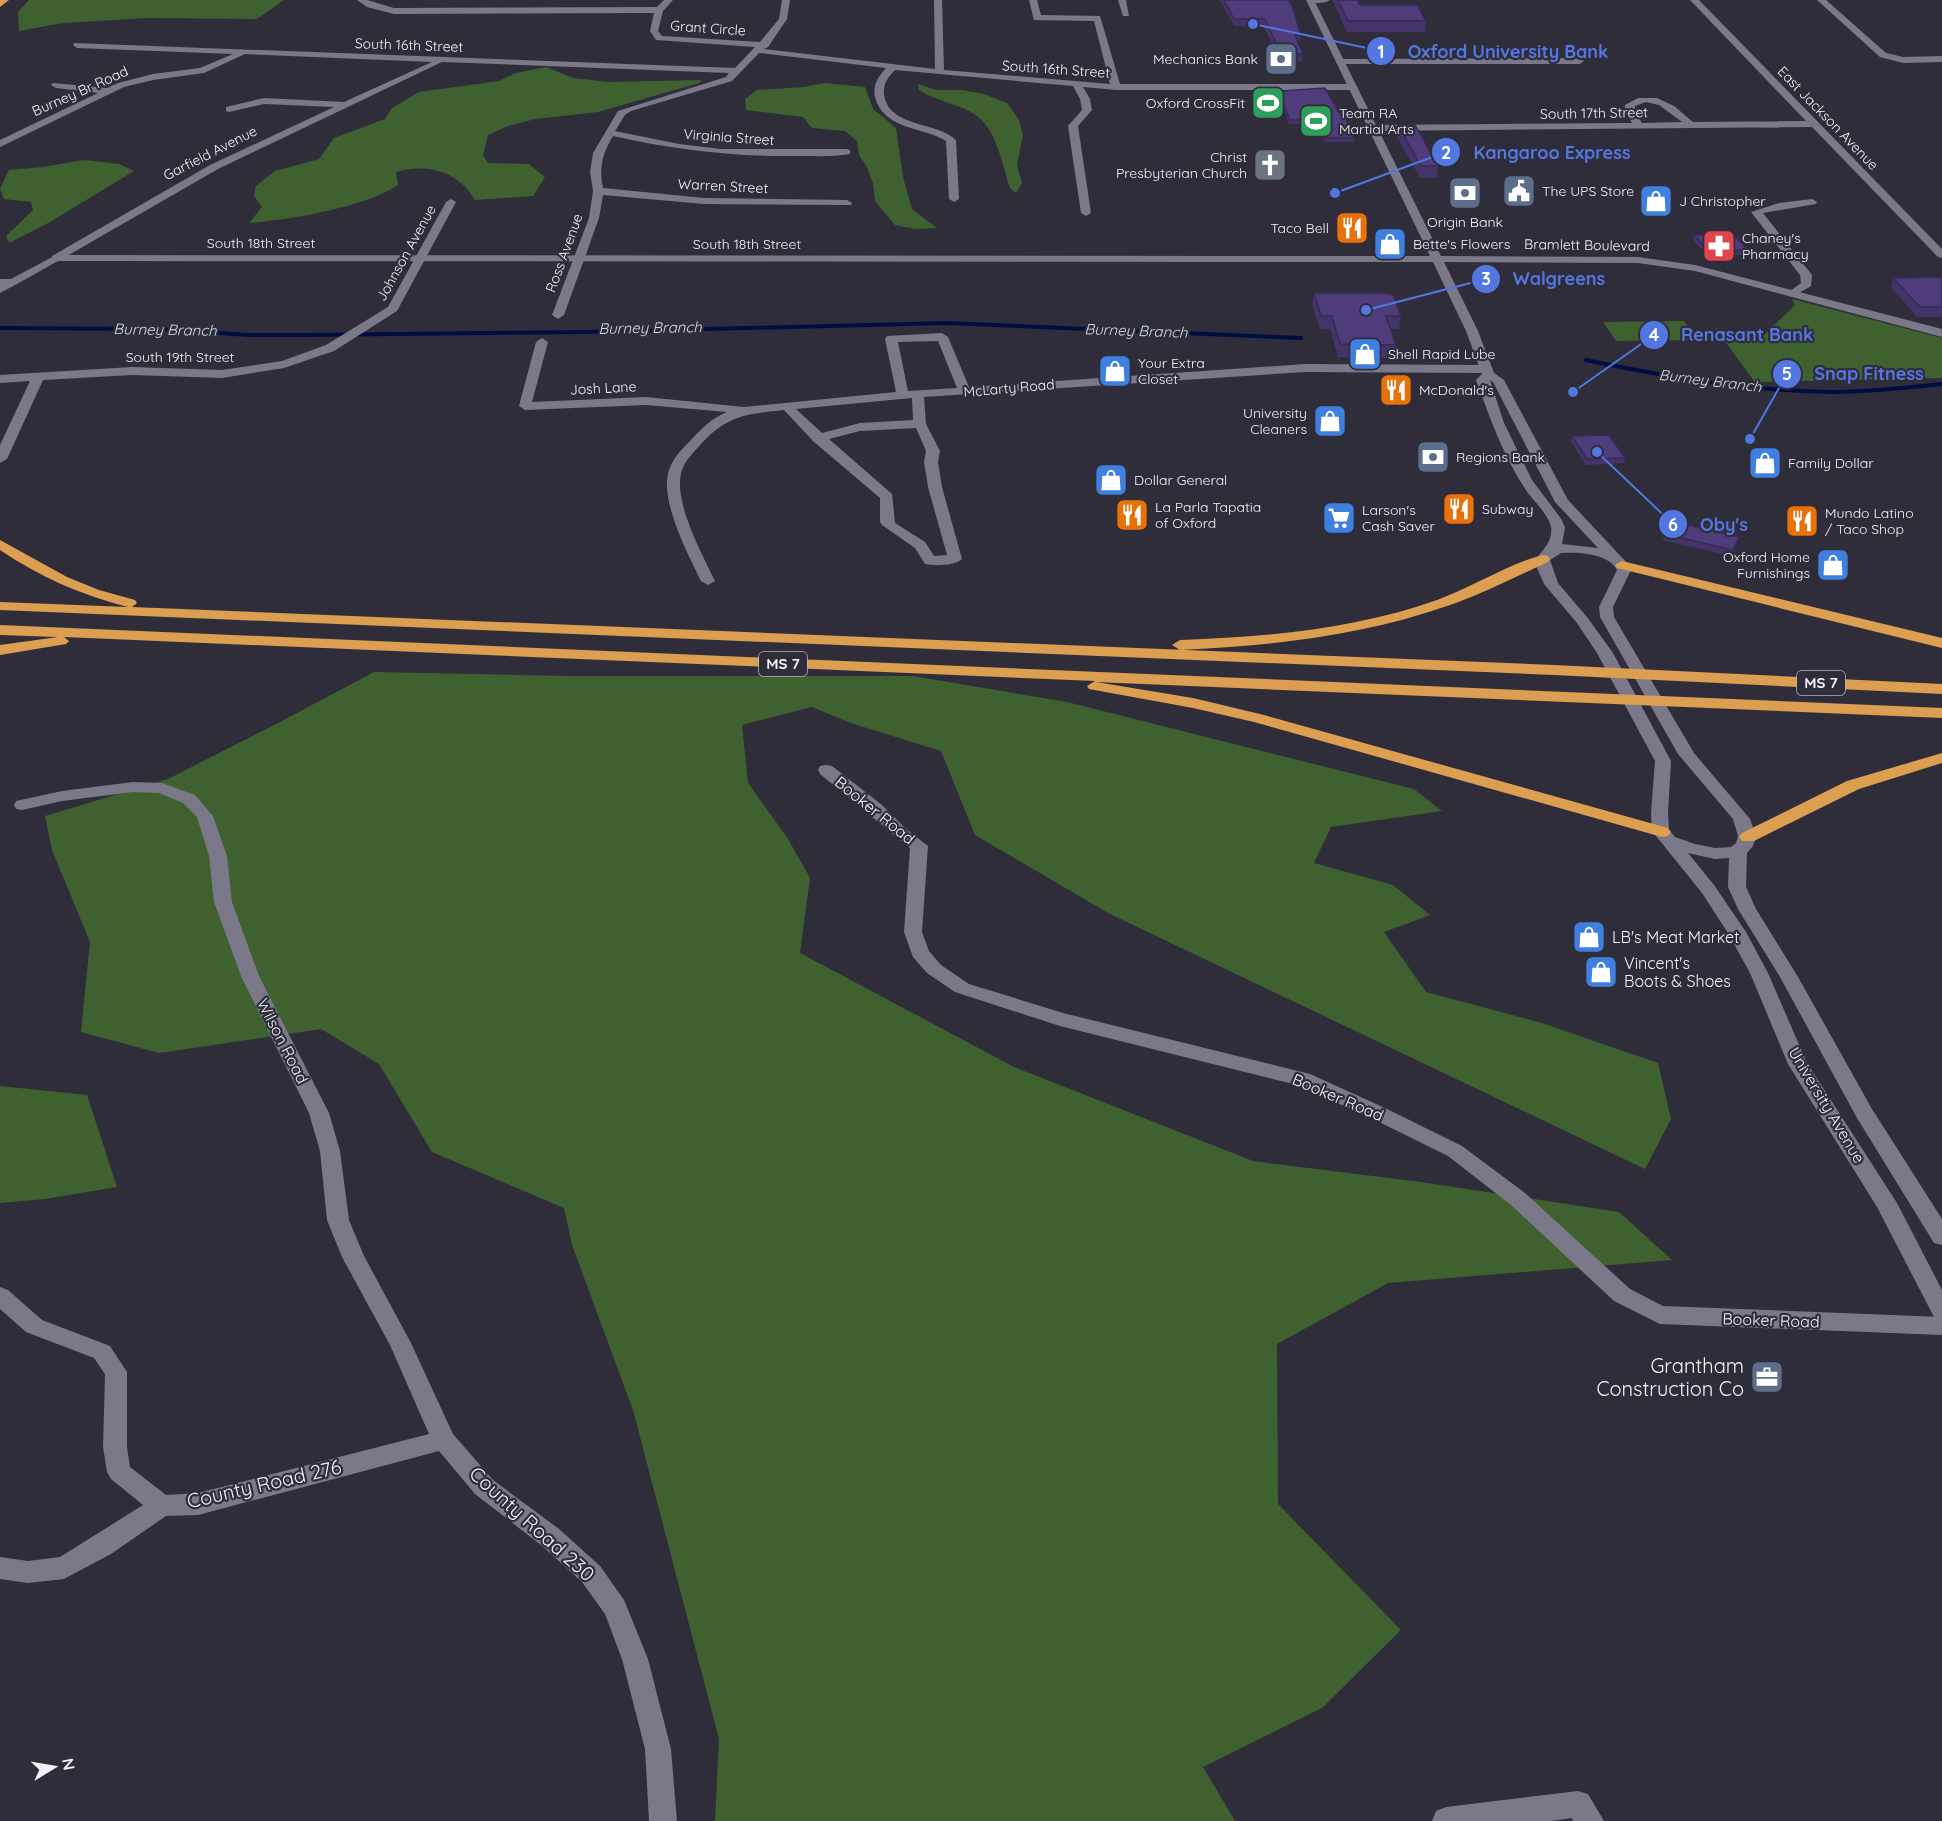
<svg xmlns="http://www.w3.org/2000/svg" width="1942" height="1821" font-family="Quicksand,sans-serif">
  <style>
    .green { fill: #3e612f }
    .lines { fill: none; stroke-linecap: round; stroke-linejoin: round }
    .stream { stroke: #000d41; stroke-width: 4 }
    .street { fill: #7b7889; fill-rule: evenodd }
    .secondary { fill: #7b7889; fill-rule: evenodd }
    .highway { fill: #dc9f51; fill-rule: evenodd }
    .wall { fill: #44346a }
    .shaded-wall { fill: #372b56 }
    .building { fill: #4f3d7b; stroke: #372b56; stroke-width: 1.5 }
    .labels { text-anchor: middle; stroke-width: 4.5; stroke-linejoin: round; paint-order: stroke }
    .far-street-label { font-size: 14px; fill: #f3f1fb; stroke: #302d3b }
    .far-poi-label { font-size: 14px; fill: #f3f1fb; stroke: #302d3b; text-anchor: start }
    .far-water-label { font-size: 15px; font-style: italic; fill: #d2dcee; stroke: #302d3b }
    .shield { fill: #302d3b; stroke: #b8b6c1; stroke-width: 1.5 }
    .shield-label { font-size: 15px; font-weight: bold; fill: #f3f1fb }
    .street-label { font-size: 16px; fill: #f3f1fb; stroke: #302d3b }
    .poi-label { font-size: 16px; fill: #f3f1fb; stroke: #302d3b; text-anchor: start }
    .near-poi-label { font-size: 20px; fill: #f3f1fb; stroke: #302d3b; text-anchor: end }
    .near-street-label { font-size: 20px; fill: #f3f1fb; stroke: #302d3b }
    .leader { fill: none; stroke: #5277e1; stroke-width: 2 }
    .callout-dot { fill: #5277e1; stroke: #302d3b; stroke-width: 2 }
    .mark-label { font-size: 18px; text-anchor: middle; font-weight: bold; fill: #fff }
    .callout-label { font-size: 18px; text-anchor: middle; font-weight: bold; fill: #5277e1; stroke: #302d3b; stroke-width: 4.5; stroke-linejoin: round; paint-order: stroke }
  </style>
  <rect width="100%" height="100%" fill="#302d3b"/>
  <path class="green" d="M29,0H284L257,19L147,18L63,23L19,31L18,12Z
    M546,67L573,78L609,82L702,80L699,83L598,112L535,119L508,126L488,135L483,155L488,163L529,164L545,177L533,196L475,200C458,171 427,163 396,172L398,185C367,207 288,220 249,223L262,207L254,196L256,186L275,171L319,159L334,138L385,119L392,108L419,92L499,81L516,73Z
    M824,83L865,87L873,109L896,128L903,177L912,209L937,228L915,229L895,225L875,201L873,183L867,167L859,155L857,141L845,131L812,128L803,117L746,110L745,99L757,90L804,87Z
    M918,84L936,90H962L984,94L1007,103L1019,120L1023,135L1017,165L1022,183L1016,193L1010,188C1002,165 997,128 974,114C959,104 936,101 919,90Z
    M84,160L119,164L134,171L50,222L9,243L6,236L33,210L31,202L4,199L0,189L9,170L43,167Z
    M1792,299L1942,338V378L1755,382L1715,328L1761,338L1795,305Z
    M1684,321L1698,340L1616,341L1603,322Z
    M374,672L565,676H913L1067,702L1414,789L1442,811L1331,827L1314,863L1393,885L1430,915L1384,932L1426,992L1542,1023L1658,1063L1671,1119L1645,1169L1108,913L975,835L941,751L851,723L812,707L742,725L748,783L788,839L810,878L800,953L1014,1067L1253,1161L1421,1182L1619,1212L1672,1260L1388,1283L1277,1344L1278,1504L1401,1630L1322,1708L1203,1767L1235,1821H715L719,1739L633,1410L572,1245L564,1208L432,1152L379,1064L321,1029L159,1053L81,1032L90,942L52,850L45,816L168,779L280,722Z
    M0,1086L87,1095L117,1187L45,1199L0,1203Z"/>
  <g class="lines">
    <path class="stream" d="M0,328L160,329L248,335H309L588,332L948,323L1301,338
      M1586,360C1667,377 1749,391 1832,392C1869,392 1906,388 1942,384"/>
    <path class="street" d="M357,0H367L394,8L657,7L664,0H673L663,11L658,31L662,36L760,42L779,19L782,0H790L787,19L768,47L764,49L935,69L934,0H942L944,70L1110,84L1094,21L1034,20L1029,0H1037L1041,15L1100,16L1120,84H1353L1358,87L1353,90H1116L1083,87L1090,99L1092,110L1078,126L1091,213L1086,216L1081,213L1068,126L1082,110L1080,99L1073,86L895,70C888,77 883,84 884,94C888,128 937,121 956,140L959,199L954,202L949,199L946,141C924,127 889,130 877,103C871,89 876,79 886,68L759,53L732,81L631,111L625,115L615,131L679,144L721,149H846L850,150V154C834,157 815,156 799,156C735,157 675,150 613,136C602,154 599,168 603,188L704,198L847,200L852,203L851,205L704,204L603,195L599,218L564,315L558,319L552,315L589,218L593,191L590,172L593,153L618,111L726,77L729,73L442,62L218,169L60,260H52V256L210,165L334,107L264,104L229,112L226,111V107L264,98L344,102L432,62L245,54L204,73L153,80L124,87L0,147V140L98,93L56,88L51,85L53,83L107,88L118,83L153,74L200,68L233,54L77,48L73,45L74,43L735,68L755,47L656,40L650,31L654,13L394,14L367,7Z
      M1118,0H1126L1129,16H1123Z
      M1306,0H1330C1325,4 1311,4 1306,0Z
      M1690,0H1699L1942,249V258L1938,257L1812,127L1373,131L1368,128L1373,125L1632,123L1625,111V105L1638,98H1657L1674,106L1693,122L1806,121ZM1646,102L1659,105L1682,122L1642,123L1635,111V106Z
      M1817,0H1826L1886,53L1903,57L1942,56V62L1903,63L1880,57Z
      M1340,59L1580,58L1584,61L1580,64H1337L1336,62Z
      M451,199L456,202L397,311L334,351L284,368L222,378L132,375L43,380L7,459L0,463V445L30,381L0,383V375L132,367L222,370L282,361L326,345L388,307L446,202Z
      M1812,199L1817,202L1816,204L1763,213L1812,275L1811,286L1792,297L1786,294L1801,283L1800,275L1751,212L1779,203Z
      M13,279L19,282L17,284L0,293V285Z
      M942,333L948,337L969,387L1305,364L1487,365L1493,369L1487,373L1305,372L924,397L926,424L940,451L938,462L942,487L962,559C954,566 935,566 925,564L915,548L882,525L880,522V498L813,441L784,410C747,414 728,415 702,443C694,452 684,461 681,473C674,503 702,554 715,581L708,585L701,581C688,554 659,500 669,470C673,458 682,449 691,440C702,428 712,418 727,412L646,405L525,410L519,406L536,342L542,338L548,342L532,402L646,397L744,407L896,392L885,339L887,336ZM938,341L957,388L908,391L898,342ZM912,398L913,420L860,423L822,433L796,409ZM916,428L926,451L924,462L928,487L947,555L934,556L925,542L895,523L892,494L829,439L860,431Z
      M826,765L832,766L882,805L906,829L928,846L922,932L929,951L941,965L969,984L1063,1013L1310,1074L1385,1108L1462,1146L1525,1193L1630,1289L1663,1306L1942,1317V1335L1660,1324L1614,1301L1511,1205L1448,1156L1371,1118L1297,1085L1060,1026L955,992L927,973L913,957L904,932L910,848L820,774L818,770L820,766Z
      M133,782L162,783L195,795L213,816L227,856L232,902L259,976L329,1113L340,1151L349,1220L364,1256L411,1343L453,1434L493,1480L559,1529L600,1566L624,1600L648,1659L671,1749L677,1821H649L645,1749L622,1659L605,1614L582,1582L541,1545L475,1494L439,1451L198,1515L166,1516L111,1554L64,1579L28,1583L0,1579V1557L28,1561L60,1557L143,1505L111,1479L107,1472L103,1447L105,1374L94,1358L26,1332L0,1309V1287L8,1290L42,1320L110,1346L127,1372V1447L130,1467L166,1495L198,1493L429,1434L390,1345L342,1257L327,1220L320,1151L309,1113L241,976L214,902L209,856L197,817L183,803L159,793L133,792L62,801L22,810L16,809L14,805L16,801L62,791Z
      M1578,1791L1588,1794L1604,1821H1573L1572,1818L1551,1821H1432L1436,1811L1446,1807Z"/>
    <path class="secondary" d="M1306,0H1314L1441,256L1638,257L1695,265L1942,329V337L1695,271L1638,263L1444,262L1478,331L1494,373L1504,380L1568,500L1629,565L1631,570L1613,607L1614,617L1694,753L1750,819L1756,836L1753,846L1747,853L1746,887L1756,909L1798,977L1872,1109L1942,1219V1245L1934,1243L1857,1118L1780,977L1738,909L1728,887L1729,858L1715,859L1688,853L1714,885L1746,932L1768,973L1807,1063L1897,1203L1942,1290V1320L1934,1317L1877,1207L1788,1064L1750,973L1728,933L1702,893L1652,831L1651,813L1655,761L1597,653L1577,623L1544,584L1537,568L1536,559C1543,549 1553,542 1551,527C1549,516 1535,502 1528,493C1504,459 1490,418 1476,380L1482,374L1466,331L1433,262L58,261L17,284L0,285V279H11L56,255L1430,256ZM1490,380L1493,382L1555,502L1598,548L1562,544L1565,528L1562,520L1532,480L1504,423ZM1561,553C1578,552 1608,553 1617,570L1599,607L1600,617L1678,754L1733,819L1738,836L1736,843L1731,847L1715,848L1695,844L1675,837L1669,830L1668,813L1671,761L1613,653L1587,617L1558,583L1550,560Z"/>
    <path class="highway" d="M0,0H9L0,7Z
      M0,540L67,577L99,590L135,600L137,603L132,607L1554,665L1942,684V694L1554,675L0,610V602L128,607C81,595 40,577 0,550Z
      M1543,555L1548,556L1550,559L1548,562C1515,577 1482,594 1447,606C1361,636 1270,646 1180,650L1172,645L1180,640C1267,637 1355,629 1437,600C1471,588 1510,563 1543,555Z
      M1622,561L1942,638V648L1617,568L1615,565Z
      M0,625L1942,708V718L1096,682L1193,698L1264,715L1668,828L1671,832L1668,836L1662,837L1254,722L1193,708L1089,689L1087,686L1095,681L64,637L69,641L66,644L0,655V645L58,637L0,635Z
      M1942,753V763L1859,789L1754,841H1742L1739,837L1742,833L1847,781Z"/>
  </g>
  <path class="wall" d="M1220,0H1288L1301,35L1300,42H1298L1303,54L1302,61H1281L1264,27L1234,26Z
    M1332,0H1357L1360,5L1426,21L1425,32H1347Z
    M1325,88L1354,138V142H1325L1317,124H1289L1284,109L1266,110L1251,97V93Z
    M1398,125L1438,166L1437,178H1420L1397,137Z
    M1694,235L1748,250L1747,255L1715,256L1704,252L1693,240Z
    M1942,277V317H1917L1891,287L1893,278Z
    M1314,293L1401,316L1399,329H1390L1396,345L1394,358L1338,357L1330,329H1320L1312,305Z
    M1572,436L1625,458L1624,463L1586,465L1571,442Z
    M1664,534L1739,537L1731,556L1662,540Z"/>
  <path class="shaded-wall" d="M1284,105V109L1266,110V106Z"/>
  <path class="building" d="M1224,0H1288L1292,6L1301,35H1295L1303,54H1281L1265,19H1234Z
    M1338,0H1357L1360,5H1417L1426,21H1348Z
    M1325,88L1340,114H1344L1354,138H1326L1317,120H1290L1284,105L1266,106L1251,93Z
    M1398,125H1415L1438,166H1421Z
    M1733,234L1748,250L1717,251L1705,247L1694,235Z
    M1942,277V307H1920L1893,278Z
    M1314,293H1385L1393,295L1401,316H1386L1396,345L1340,344L1332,316H1321Z
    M1609,435L1625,458L1587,459L1572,436Z
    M1671,521L1739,537L1733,550L1664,534Z"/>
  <defs>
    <g id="bank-square" transform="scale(1.725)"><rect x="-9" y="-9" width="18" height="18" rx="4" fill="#5c6f8a" stroke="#302d3b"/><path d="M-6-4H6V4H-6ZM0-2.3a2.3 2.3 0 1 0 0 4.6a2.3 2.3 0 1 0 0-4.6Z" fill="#fff"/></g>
    <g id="stadium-square" transform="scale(1.725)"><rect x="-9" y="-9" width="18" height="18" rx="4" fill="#2e9e5b" stroke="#302d3b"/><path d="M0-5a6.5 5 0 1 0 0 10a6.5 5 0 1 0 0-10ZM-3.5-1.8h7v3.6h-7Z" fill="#fff"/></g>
    <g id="church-square" transform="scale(1.725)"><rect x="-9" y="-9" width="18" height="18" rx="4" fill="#6b7280" stroke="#302d3b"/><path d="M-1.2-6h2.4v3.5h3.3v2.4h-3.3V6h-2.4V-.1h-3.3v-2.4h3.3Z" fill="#fff"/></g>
    <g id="civic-square" transform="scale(1.725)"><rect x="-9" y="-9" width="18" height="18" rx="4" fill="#5c6f8a" stroke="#302d3b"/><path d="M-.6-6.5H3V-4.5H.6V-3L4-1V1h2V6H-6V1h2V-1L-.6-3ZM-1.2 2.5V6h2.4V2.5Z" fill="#fff"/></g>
    <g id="shop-square" transform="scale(1.725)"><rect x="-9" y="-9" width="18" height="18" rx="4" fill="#3f7fe0" stroke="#302d3b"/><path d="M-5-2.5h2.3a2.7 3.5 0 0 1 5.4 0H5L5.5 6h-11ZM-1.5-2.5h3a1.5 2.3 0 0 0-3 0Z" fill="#fff"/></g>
    <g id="restaurant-square" transform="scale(1.725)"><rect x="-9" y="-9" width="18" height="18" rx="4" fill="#e8710a" stroke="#302d3b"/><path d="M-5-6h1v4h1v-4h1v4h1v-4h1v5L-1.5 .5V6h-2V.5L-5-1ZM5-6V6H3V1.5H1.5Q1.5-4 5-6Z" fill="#fff"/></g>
    <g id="pharmacy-square" transform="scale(1.725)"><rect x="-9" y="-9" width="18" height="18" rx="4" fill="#e0444e" stroke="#302d3b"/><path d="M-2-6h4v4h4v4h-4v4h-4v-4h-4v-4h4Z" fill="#fff"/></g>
    <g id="supermarket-square" transform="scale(1.725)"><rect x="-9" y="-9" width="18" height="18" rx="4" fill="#3f7fe0" stroke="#302d3b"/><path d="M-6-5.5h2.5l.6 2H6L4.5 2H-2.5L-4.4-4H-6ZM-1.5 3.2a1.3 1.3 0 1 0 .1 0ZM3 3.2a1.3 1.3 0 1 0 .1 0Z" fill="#fff"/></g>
    <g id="office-square" transform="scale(1.725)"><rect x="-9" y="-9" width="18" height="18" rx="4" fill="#5c6f8a" stroke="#302d3b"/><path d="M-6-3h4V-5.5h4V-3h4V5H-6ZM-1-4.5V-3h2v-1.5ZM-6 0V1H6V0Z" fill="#fff"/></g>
  </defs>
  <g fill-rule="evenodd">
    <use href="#bank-square" x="1281" y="59"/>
    <use href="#stadium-square" x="1268" y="103"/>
    <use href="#stadium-square" x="1316" y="121"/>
    <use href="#church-square" x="1270" y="165"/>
    <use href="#civic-square" x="1519" y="191"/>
    <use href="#bank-square" x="1465" y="193"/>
    <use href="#shop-square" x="1656" y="201"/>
    <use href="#restaurant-square" x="1352" y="228"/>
    <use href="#shop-square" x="1390" y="244"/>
    <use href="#pharmacy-square" x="1719" y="246"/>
    <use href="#shop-square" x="1365" y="354"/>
    <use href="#shop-square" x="1115" y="371"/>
    <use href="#restaurant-square" x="1396" y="390"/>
    <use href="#shop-square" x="1330" y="421"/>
    <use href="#bank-square" x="1433" y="457"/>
    <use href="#shop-square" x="1765" y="463"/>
    <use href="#shop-square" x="1111" y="480"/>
    <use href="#restaurant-square" x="1459" y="509"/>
    <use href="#restaurant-square" x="1132" y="515"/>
    <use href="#supermarket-square" x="1339" y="518"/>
    <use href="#restaurant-square" x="1802" y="521"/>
    <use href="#shop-square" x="1833" y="565"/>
    <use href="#shop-square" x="1589" y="937"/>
    <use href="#shop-square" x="1601" y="972"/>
    <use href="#office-square" x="1767" y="1377"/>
  </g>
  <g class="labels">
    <g class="far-street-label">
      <text transform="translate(708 28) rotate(4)" y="5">Grant Circle</text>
      <text transform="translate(409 45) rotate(2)" y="5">South 16th Street</text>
      <text transform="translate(1056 69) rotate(4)" y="5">South 16th Street</text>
      <text transform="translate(80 91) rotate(-24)" y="5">Burney Br Road</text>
      <text transform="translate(1594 113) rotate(-1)" y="5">South 17th Street</text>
      <text transform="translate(1828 118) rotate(46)" y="5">East Jackson Avenue</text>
      <text transform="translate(729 137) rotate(4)" y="5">Virginia Street</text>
      <text transform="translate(210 153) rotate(-27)" y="5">Garfield Avenue</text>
      <text transform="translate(723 186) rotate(3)" y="5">Warren Street</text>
      <text x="261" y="248">South 18th Street</text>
      <text x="747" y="249">South 18th Street</text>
      <text transform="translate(1587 245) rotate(1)" y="5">Bramlett Boulevard</text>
      <text transform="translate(406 253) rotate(-61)" y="5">Johnson Avenue</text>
      <text transform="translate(564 253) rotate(-70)" y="5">Ross Avenue</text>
      <text x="180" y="362">South 19th Street</text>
      <text transform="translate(603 388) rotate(-3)" y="5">Josh Lane</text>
      <text transform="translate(1009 388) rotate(-5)" y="5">McLarty Road</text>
    </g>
    <g class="far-poi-label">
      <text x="1258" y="64" text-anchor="end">Mechanics Bank</text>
      <text x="1245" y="108" text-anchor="end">Oxford CrossFit</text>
      <text x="1339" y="118">Team RA<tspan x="1339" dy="16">Martial Arts</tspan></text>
      <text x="1247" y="162" text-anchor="end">Christ<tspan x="1247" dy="16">Presbyterian Church</tspan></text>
      <text x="1542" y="196">The UPS Store</text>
      <text x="1679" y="206">J Christopher</text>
      <text x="1465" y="227" text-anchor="middle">Origin Bank</text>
      <text x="1329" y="233" text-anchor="end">Taco Bell</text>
      <text x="1742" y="243">Chaney's<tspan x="1742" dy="16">Pharmacy</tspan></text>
      <text x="1413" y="249">Bette's Flowers</text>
      <text x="1388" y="359">Shell Rapid Lube</text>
      <text x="1138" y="368">Your Extra<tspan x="1138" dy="16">Closet</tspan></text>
      <text x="1419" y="395">McDonald's</text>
      <text x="1307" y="418" text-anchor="end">University<tspan x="1307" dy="16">Cleaners</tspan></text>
      <text x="1456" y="462">Regions Bank</text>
      <text x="1788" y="468">Family Dollar</text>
      <text x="1134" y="485">Dollar General</text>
      <text x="1155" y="512">La Parla Tapatia<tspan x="1155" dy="16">of Oxford</tspan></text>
      <text x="1482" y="514">Subway</text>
      <text x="1362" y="515">Larson's<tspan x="1362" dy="16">Cash Saver</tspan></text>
      <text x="1825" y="518">Mundo Latino<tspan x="1825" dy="16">/ Taco Shop</tspan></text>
      <text x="1810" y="562" text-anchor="end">Oxford Home<tspan x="1810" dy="16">Furnishings</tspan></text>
    </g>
    <g class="far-water-label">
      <text transform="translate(650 328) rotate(-1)" y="5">Burney Branch</text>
      <text transform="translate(165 330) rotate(1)" y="5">Burney Branch</text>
      <text transform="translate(1136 331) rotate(2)" y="5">Burney Branch</text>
      <text transform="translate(1710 381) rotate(7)" y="5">Burney Branch</text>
    </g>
    <g class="shield">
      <rect x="759" y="652" width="48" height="24" rx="4.5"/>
      <rect x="1797" y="671" width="48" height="24" rx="4.5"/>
    </g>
    <g class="shield-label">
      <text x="783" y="669">MS 7</text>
      <text x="1821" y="688">MS 7</text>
    </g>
    <g class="street-label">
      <text transform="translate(875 810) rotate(39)" y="6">Booker Road</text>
      <text transform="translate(283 1041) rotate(63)" y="6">Wilson Road</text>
      <text transform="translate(1338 1097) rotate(23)" y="6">Booker Road</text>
      <text transform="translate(1827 1105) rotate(59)" y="6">University Avenue</text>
      <text transform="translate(1771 1320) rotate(2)" y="6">Booker Road</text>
    </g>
    <g class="poi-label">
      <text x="1612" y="943">LB's Meat Market</text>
      <text x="1624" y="969">Vincent's<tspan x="1624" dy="18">Boots &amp; Shoes</tspan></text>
    </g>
    <g class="near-poi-label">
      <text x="1744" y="1373">Grantham<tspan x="1744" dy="23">Construction Co</tspan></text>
    </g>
    <g class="near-street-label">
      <text transform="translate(264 1484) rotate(-13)" y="7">County Road 276</text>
      <text transform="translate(532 1524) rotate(42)" y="7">County Road 230</text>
    </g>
  </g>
  <path class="leader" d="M1253 24L1381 51M1335 193L1446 152M1366 310L1486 279M1573 392L1654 335M1750 439L1787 374M1597 452L1673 524"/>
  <g class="callout-dot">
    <circle cx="1253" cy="24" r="6"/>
    <circle cx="1335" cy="193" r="6"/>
    <circle cx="1366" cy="310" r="6"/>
    <circle cx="1573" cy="392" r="6"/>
    <circle cx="1750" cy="439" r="6"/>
    <circle cx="1597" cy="452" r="6"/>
    <circle cx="1381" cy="51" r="15"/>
    <circle cx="1446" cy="152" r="15"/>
    <circle cx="1486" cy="279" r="15"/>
    <circle cx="1654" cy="335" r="15"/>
    <circle cx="1787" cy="374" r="15"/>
    <circle cx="1673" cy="524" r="15"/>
  </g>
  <g class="mark-label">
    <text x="1381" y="58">1</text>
    <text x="1446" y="159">2</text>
    <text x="1486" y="285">3</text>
    <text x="1654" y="341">4</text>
    <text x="1787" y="380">5</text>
    <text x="1673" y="531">6</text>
  </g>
  <g class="callout-label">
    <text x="1508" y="58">Oxford University Bank</text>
    <text x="1552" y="159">Kangaroo Express</text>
    <text x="1559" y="285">Walgreens</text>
    <text x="1747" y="341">Renasant Bank</text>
    <text x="1869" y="380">Snap Fitness</text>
    <text x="1724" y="531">Oby's</text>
  </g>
  <g transform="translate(54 1767) rotate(79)" stroke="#302d3b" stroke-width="4.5" paint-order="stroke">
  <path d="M0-4.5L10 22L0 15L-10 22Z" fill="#f3f1fb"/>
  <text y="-9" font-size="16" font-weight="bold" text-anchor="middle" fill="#f3f1fb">N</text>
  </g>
</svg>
